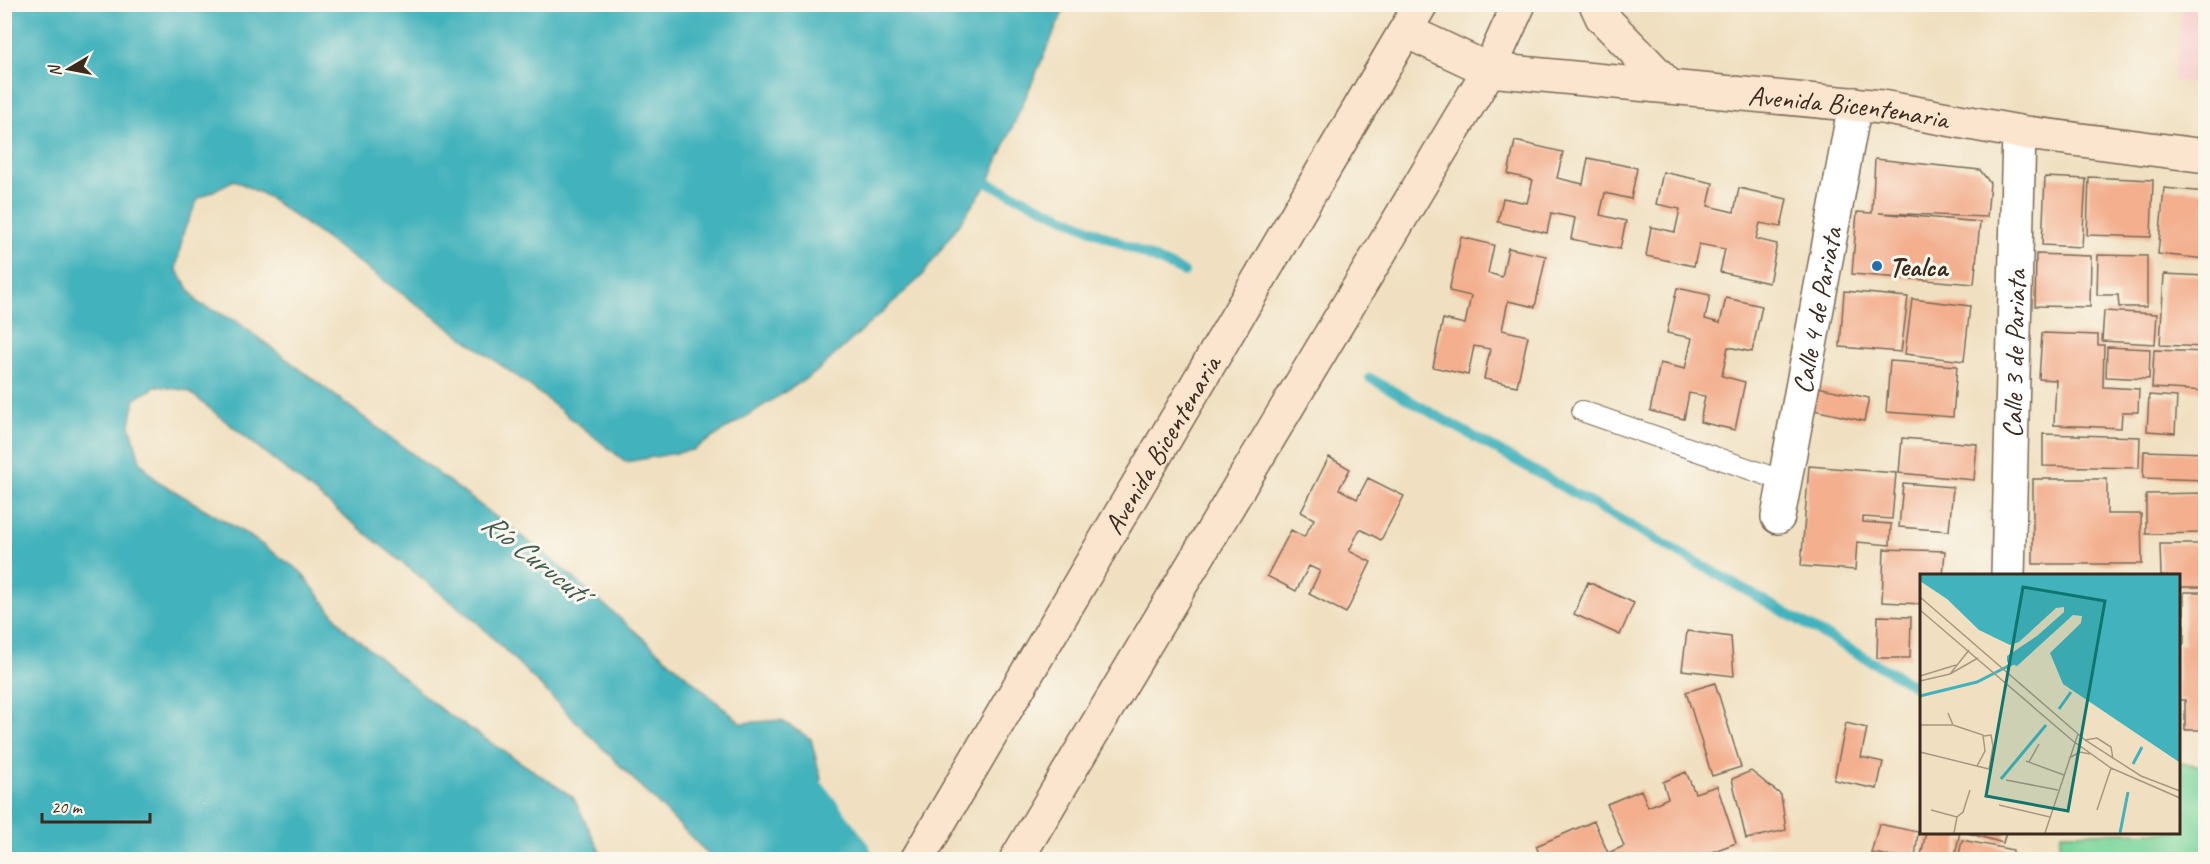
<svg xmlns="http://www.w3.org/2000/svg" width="2210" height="864" font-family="Caveat,sans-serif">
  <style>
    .built { fill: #f7d0ce }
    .green { fill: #7bd59b; stroke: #5b805c; stroke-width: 1.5 }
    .water { fill: #42b2bc; stroke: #3e6e6d; stroke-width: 1.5 }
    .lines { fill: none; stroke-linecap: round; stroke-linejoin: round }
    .stream { stroke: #42b2bc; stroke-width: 10 }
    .river { stroke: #42b2bc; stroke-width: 64 }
    .building { fill: #f3af8e }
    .lane-casing { stroke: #7a6a57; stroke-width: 22 }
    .street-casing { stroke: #7a6a57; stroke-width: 36 }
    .secondary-casing { stroke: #7a6a57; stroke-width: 36 }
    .lane { stroke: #fff; stroke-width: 20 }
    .street { stroke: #fff; stroke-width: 33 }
    .secondary { stroke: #fce5cf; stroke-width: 33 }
    .poi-dot { fill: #1f6fb2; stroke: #fbf7ec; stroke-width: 2 }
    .labels { text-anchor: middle; stroke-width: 6; stroke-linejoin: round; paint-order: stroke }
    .street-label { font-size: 28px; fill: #3b2a1e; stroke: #fbf7ec }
    .poi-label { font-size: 28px; font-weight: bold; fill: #3b2a1e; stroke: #fbf7ec; text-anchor: start }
    .water-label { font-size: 30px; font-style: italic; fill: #3d5a55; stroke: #fbf7ec }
    .inset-river { fill: none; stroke: #42b2bc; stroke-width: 3 }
    .inset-road { fill: none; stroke: #a89780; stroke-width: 1.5 }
    .view { fill: #0f766e; fill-opacity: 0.15; stroke: #0f766e; stroke-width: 3 }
    .inset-edge { fill: none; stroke: #3b2a1e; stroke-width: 3 }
  </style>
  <rect width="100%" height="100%" fill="#fbf7ec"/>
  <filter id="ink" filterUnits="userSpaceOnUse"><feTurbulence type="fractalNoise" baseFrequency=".0167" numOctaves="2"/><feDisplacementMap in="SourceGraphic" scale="12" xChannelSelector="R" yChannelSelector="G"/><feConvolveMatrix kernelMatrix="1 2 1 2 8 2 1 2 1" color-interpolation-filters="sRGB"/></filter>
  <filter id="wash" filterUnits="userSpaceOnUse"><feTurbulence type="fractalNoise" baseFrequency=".008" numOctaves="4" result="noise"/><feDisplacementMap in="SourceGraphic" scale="24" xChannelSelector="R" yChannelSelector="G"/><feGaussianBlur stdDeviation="1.35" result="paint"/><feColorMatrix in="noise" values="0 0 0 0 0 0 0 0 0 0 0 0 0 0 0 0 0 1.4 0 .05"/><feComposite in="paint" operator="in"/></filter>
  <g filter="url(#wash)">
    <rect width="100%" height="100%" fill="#f0e0c1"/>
    <path class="built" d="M2182,5H2205V87L2173,81Z"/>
    <path class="green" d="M2179,763L2205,766V859H2058L2061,833L2178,832Z"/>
    <path class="water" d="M5,4L1066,5L988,183L922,276L815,373L693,450L626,462L530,386L268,197L234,180L198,199L184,230L176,269L198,303L236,321L549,557L741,723L781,720L811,739L821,779L808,850L805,859H713L479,624L188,391L157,386L135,399L130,425L140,461L156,480L248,535L300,571L345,629L443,711L573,797L604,859H5Z"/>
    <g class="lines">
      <path class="stream" d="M988,183L1184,272
        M1370,378L1922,690"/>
      <path class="river" d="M753,757L800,806L841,860"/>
    </g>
    <g id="blocks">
      <path class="building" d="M1515,141L1563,152L1557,178L1583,184L1588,158L1637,168L1631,199L1605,193L1600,215L1626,221L1620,249L1571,239L1575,218L1551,213L1547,233L1498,222L1503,198L1527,203L1533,180L1508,174Z
        M1875,159L1980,170L1990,183L1987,217L1879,213L1980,222L1974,284L1852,274L1857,212L1872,213Z
        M1663,172L1713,183L1708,206L1734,212L1739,188L1787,199L1781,227L1760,223L1756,239L1777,244L1769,283L1720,272L1725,249L1699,244L1694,266L1646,256L1651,227L1675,232L1680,209L1656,204Z
        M2045,177L2086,179L2082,247L2042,245Z
        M2089,177L2153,180L2151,237L2087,235Z
        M2164,188L2206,192V259L2158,254Z
        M1461,237L1494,245L1488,273L1502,277L1508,248L1546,256L1535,307L1508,301L1502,330L1528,336L1517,386L1484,379L1490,349L1474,346L1468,375L1433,367L1443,319L1465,324L1471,296L1449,291Z
        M2036,254L2091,256L2090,307L2035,306Z
        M2098,255L2147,256V307H2119L2118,295H2097Z
        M2164,274L2206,276V347L2160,345Z
        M1677,288L1710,295L1705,319L1720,323L1726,298L1762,306L1752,352L1728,347L1722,376L1745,382L1735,430L1700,422L1705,396L1689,393L1684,419L1650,411L1660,363L1685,369L1692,338L1667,333Z
        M1844,291L1908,297L1901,352L1840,347Z
        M1912,299L1970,306L1964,361L1905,354Z
        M2104,311L2157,314L2155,344L2102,341Z
        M2042,333L2098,335V345H2104L2103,387L2139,389L2138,412H2122L2121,428L2054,425L2056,380L2039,379Z
        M2107,347L2150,349L2149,379L2106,377Z
        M2154,350L2206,352V391L2152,388Z
        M1890,361L1957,366L1953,417L1886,412Z
        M1813,386L1869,398L1864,421L1809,409Z
        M2149,395L2177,397L2175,433L2147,431Z
        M2043,434L2140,437L2139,468L2043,466Z
        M1902,438L1977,444L1974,480L1899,473Z
        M2144,451L2206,453V480L2143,478Z
        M1329,457L1350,469L1339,489L1357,499L1368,478L1404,496L1381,540L1360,529L1349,551L1371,562L1346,613L1309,594L1320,571L1309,566L1296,591L1267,576L1291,530L1304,537L1314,519L1301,512Z
        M1809,466L1896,473L1892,519L1863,517V522L1891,524L1890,545L1857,542L1855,570L1801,566Z
        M2033,479H2107V514H2141L2142,564H2033Z
        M1903,483L1953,487L1949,531L1899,527Z
        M2206,493V533L2146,534V494Z
        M2160,544H2206V587H2178V576H2161Z
        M1884,549L1945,551L1943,576H1922V604L1882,602Z
        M1588,582L1634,603L1620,635L1574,614Z
        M2184,592H2206V730H2185V700H2178V644H2184Z
        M1878,616L1911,617L1910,658H1877Z
        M1687,631L1731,637L1734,676L1682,670Z
        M1715,683L1741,767L1712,776L1686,692Z
        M1846,723L1867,728L1861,757L1883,762L1877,789L1834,780Z
        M1751,771L1781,795L1786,830L1746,839L1732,779Z
        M1686,772L1695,793L1717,786L1736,843L1690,860H1542L1536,846L1594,821L1608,853L1624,846L1607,804L1641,790L1648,807L1668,798L1663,782Z
        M1879,824L1918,832L1915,859L1871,853Z
        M1926,832H1960L1954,860H1920Z
        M1965,832H2006L2003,843Z
        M1962,840L2013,850L2012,860H1958Z"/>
    </g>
  </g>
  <g filter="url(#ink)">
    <use href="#blocks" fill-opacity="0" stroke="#7a6a57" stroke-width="1.5"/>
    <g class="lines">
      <g class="lane-casing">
        <path id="lane" d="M1582,411L1784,481"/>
      </g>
      <g class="street-casing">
        <g id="street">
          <path id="s1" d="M1778,517L1855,104"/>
          <path id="s2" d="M2008,576L2019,132"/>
        </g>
      </g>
      <g class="secondary-casing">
        <g id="secondary">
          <path d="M1596,4L1602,17L1668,85"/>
          <path id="s3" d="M1406,31L1489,70L1882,107L2019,132L2206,156"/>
          <path id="s4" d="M917,860L1421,4"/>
          <path d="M1016,860L1489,70L1519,4"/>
        </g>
      </g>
      <use href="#lane" class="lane"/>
      <use href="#street" class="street"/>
      <use href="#secondary" class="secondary"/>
    </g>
  </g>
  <circle class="poi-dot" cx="1877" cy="266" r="6"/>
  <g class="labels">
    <g class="street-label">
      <text dy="10" stroke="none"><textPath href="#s3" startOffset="453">Avenida Bicentenaria</textPath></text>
      <text dy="10" stroke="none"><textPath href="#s1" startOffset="210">Calle 4 de Pariata</textPath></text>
      <text dy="10" stroke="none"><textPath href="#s2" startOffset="222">Calle 3 de Pariata</textPath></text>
      <text dy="10" stroke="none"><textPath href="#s4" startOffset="482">Avenida Bicentenaria</textPath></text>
    </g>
    <g class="poi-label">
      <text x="1889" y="276">Tealca</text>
    </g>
    <g class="water-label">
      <text transform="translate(535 557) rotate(38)" y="10">Río Curucutí</text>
    </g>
  </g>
  <g transform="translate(1920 574)">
    <rect width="260" height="260" fill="#f0e0c1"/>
    <path d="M0,1H259V188L143,110L130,79L161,49L162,42L153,41L97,92L87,88V82L117,62L144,38V33L136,34L99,68L90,71L59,56L27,25L0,7Z" fill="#42b2bc"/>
    <path class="inset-river" d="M0,122L57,108L98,87M139,135L151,118M213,190L222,173M81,205L126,151M200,259L208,218"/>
    <path class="inset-road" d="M0,23L165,166L221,202L260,217M0,36L153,167L191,194L260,224M30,100L49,76M0,102L36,91M0,107L30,100L58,84M0,151H33L28,139M33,151L63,161L65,177L57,192M165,166L177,164L191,173L193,185M0,178L69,195L73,172L71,161L64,162M149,184L160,178L170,180M106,187L144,201M109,188L119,170M86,206L138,216M79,231L130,243M11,236L37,243M177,236L191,194M34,259L37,243L43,238L50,216M125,259L158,160"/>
    <path class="view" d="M103,13L185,27L148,237L66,222Z"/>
    <rect width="260" height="260" class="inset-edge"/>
  </g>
  <rect width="2210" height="864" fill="none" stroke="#fbf7ec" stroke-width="24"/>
  <g transform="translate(69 69) rotate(260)" stroke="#fbf7ec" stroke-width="4.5" paint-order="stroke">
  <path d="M0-4.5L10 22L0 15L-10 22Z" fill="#3b2a1e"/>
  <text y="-9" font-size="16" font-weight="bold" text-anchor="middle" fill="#3b2a1e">N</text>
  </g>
  <path d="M42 813v9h108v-9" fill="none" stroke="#3b2a1e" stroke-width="3"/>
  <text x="51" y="813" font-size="18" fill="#3b2a1e" stroke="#fbf7ec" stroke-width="4.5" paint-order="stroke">20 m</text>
</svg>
